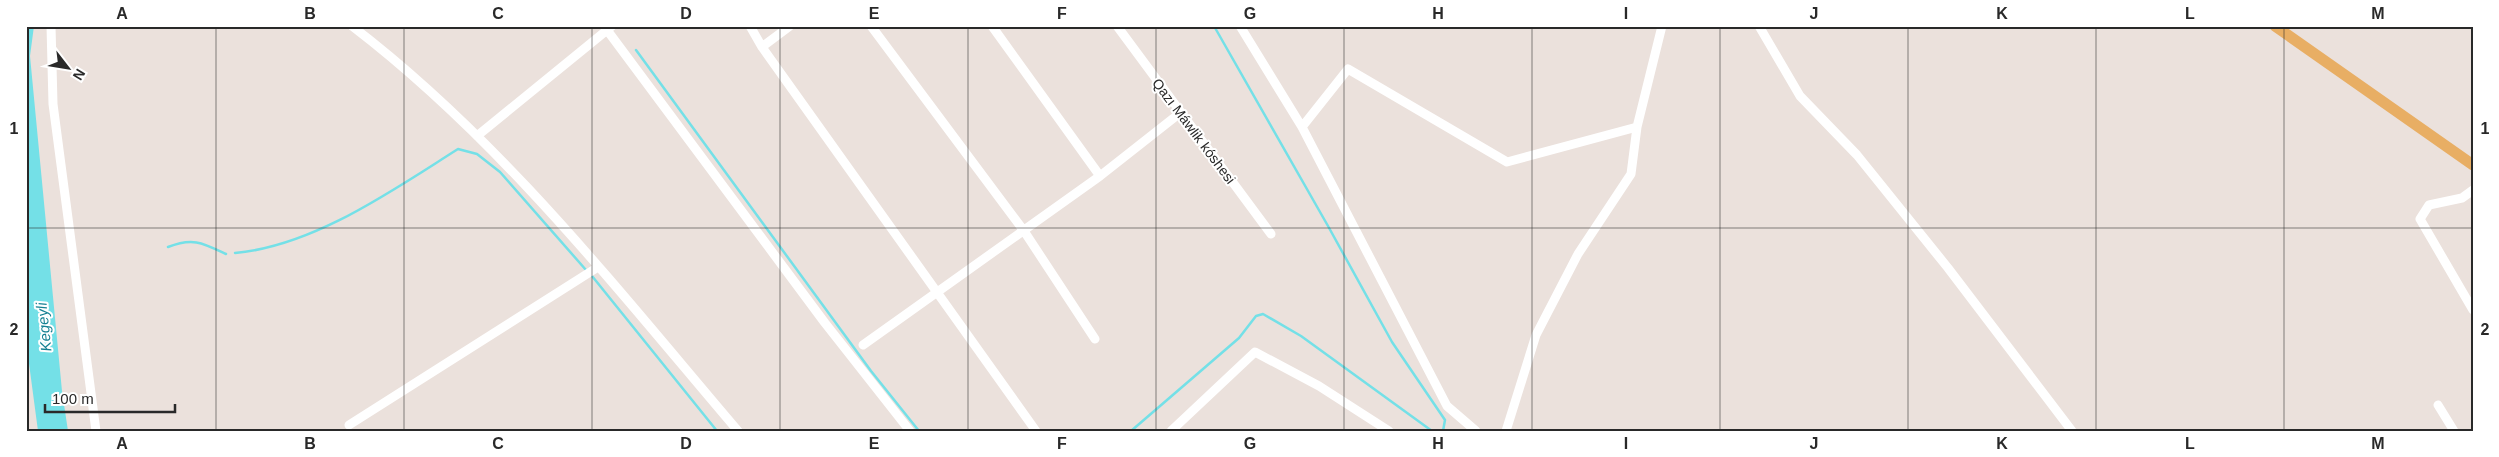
<svg xmlns="http://www.w3.org/2000/svg" width="2499" height="457" font-family="Arial,sans-serif">
  <style>
    .water { fill: #74e0e7 }
    .lines { fill: none; stroke-linecap: round; stroke-linejoin: round }
    .stream { stroke: #74e0e7; stroke-width: 2.5 }
    .minor { stroke: #fff; stroke-width: 9 }
    .major { stroke: #e8ae64; stroke-width: 11 }
    .grid { fill: none; stroke: #292929; stroke-width: 1; stroke-opacity: 0.55 }
    .labels { text-anchor: middle; stroke-width: 4; stroke-linejoin: round; paint-order: stroke }
    .street-label { font-size: 14px; fill: #292929; stroke: #fff }
    .water-label { font-size: 15px; font-style: italic; fill: #158092; stroke: #fff }
    .neatline { fill: none; stroke: #292929; stroke-width: 2 }
    .grid-label { font-size: 16px; text-anchor: middle; font-weight: bold; fill: #292929 }
  </style>
  <rect width="100%" height="100%" fill="#ebe1dc"/>
  <path class="water" d="M26,26H34L30,56L62,391L68,431H38L26,341Z"/>
  <g class="lines">
    <path class="stream" d="M1214,26L1328,226L1392,342L1445,420L1443,431
      M636,50L871,371L919,431
      M168,247C193,237 203,243 226,254
      M235,253C314,246 393,190 458,149L477,154L500,172L586,270
      M592,276L717,431
      M1131,431L1239,338L1256,316L1263,314L1301,336L1432,431"/>
    <path class="minor" d="M51,26L53,104L96,431
      M352,26C501,140 617,289 738,431
      M750,26L762,47L1036,431
      M871,26L1024,231L1095,339
      M992,26L1100,176
      M1117,26L1271,234
      M1240,26L1302,127L1447,406L1476,431
      M1759,26L1800,96L1857,155L1948,268L2072,431
      M607,30L825,323L910,431
      M762,47L790,26
      M1302,127L1348,69L1507,162L1637,127
      M477,136L612,26
      M2473,190L2462,198L2429,205L2420,219L2473,310
      M863,345L1100,176L1180,113
      M2438,405L2454,431
      M349,425L598,267
      M1171,431L1255,352L1319,386L1389,431
      M1506,431L1536,335L1578,254L1631,174L1637,127L1662,26"/>
    <path class="major" d="M2275,26L2473,165"/>
  </g>
  <path class="grid" d="M216,26V431M404,26V431M592,26V431M780,26V431M968,26V431M1156,26V431M1344,26V431M1532,26V431M1720,26V431M1908,26V431M2096,26V431M2284,26V431M26,228H2473"/>
  <g class="labels">
    <g class="street-label">
      <text transform="translate(1194 131) rotate(53)" y="5">Qazı Máwlik kóshesi</text>
    </g>
    <g class="water-label">
      <text transform="translate(44 327) rotate(-96)" y="5">Kegeyli</text>
    </g>
  </g>
  <rect width="2499" height="457" fill="none" stroke="#ffffff" stroke-width="55"/>
  <g transform="translate(68 68) rotate(121)" stroke="#ffffff" stroke-width="4" paint-order="stroke">
  <path d="M0-4L9 19L0 12L-9 19Z" fill="#292929"/>
  <text y="-8" font-size="14" font-weight="bold" text-anchor="middle" fill="#292929">N</text>
  </g>
  <path d="M45 404v8h130v-8" fill="none" stroke="#292929" stroke-width="2.5"/>
  <text x="52" y="404" font-size="15" fill="#292929" stroke="#ffffff" stroke-width="4" paint-order="stroke">100 m</text>
  <rect x="28" y="28" width="2444" height="402" class="neatline"/>
  <g class="grid-label">
    <text x="122" y="19">A</text>
    <text x="310" y="19">B</text>
    <text x="498" y="19">C</text>
    <text x="686" y="19">D</text>
    <text x="874" y="19">E</text>
    <text x="1062" y="19">F</text>
    <text x="1250" y="19">G</text>
    <text x="1438" y="19">H</text>
    <text x="1626" y="19">I</text>
    <text x="1814" y="19">J</text>
    <text x="2002" y="19">K</text>
    <text x="2190" y="19">L</text>
    <text x="2378" y="19">M</text>
    <text x="14" y="134">1</text>
    <text x="2485" y="134">1</text>
    <text x="14" y="335">2</text>
    <text x="2485" y="335">2</text>
    <text x="122" y="449">A</text>
    <text x="310" y="449">B</text>
    <text x="498" y="449">C</text>
    <text x="686" y="449">D</text>
    <text x="874" y="449">E</text>
    <text x="1062" y="449">F</text>
    <text x="1250" y="449">G</text>
    <text x="1438" y="449">H</text>
    <text x="1626" y="449">I</text>
    <text x="1814" y="449">J</text>
    <text x="2002" y="449">K</text>
    <text x="2190" y="449">L</text>
    <text x="2378" y="449">M</text>
  </g>
</svg>
